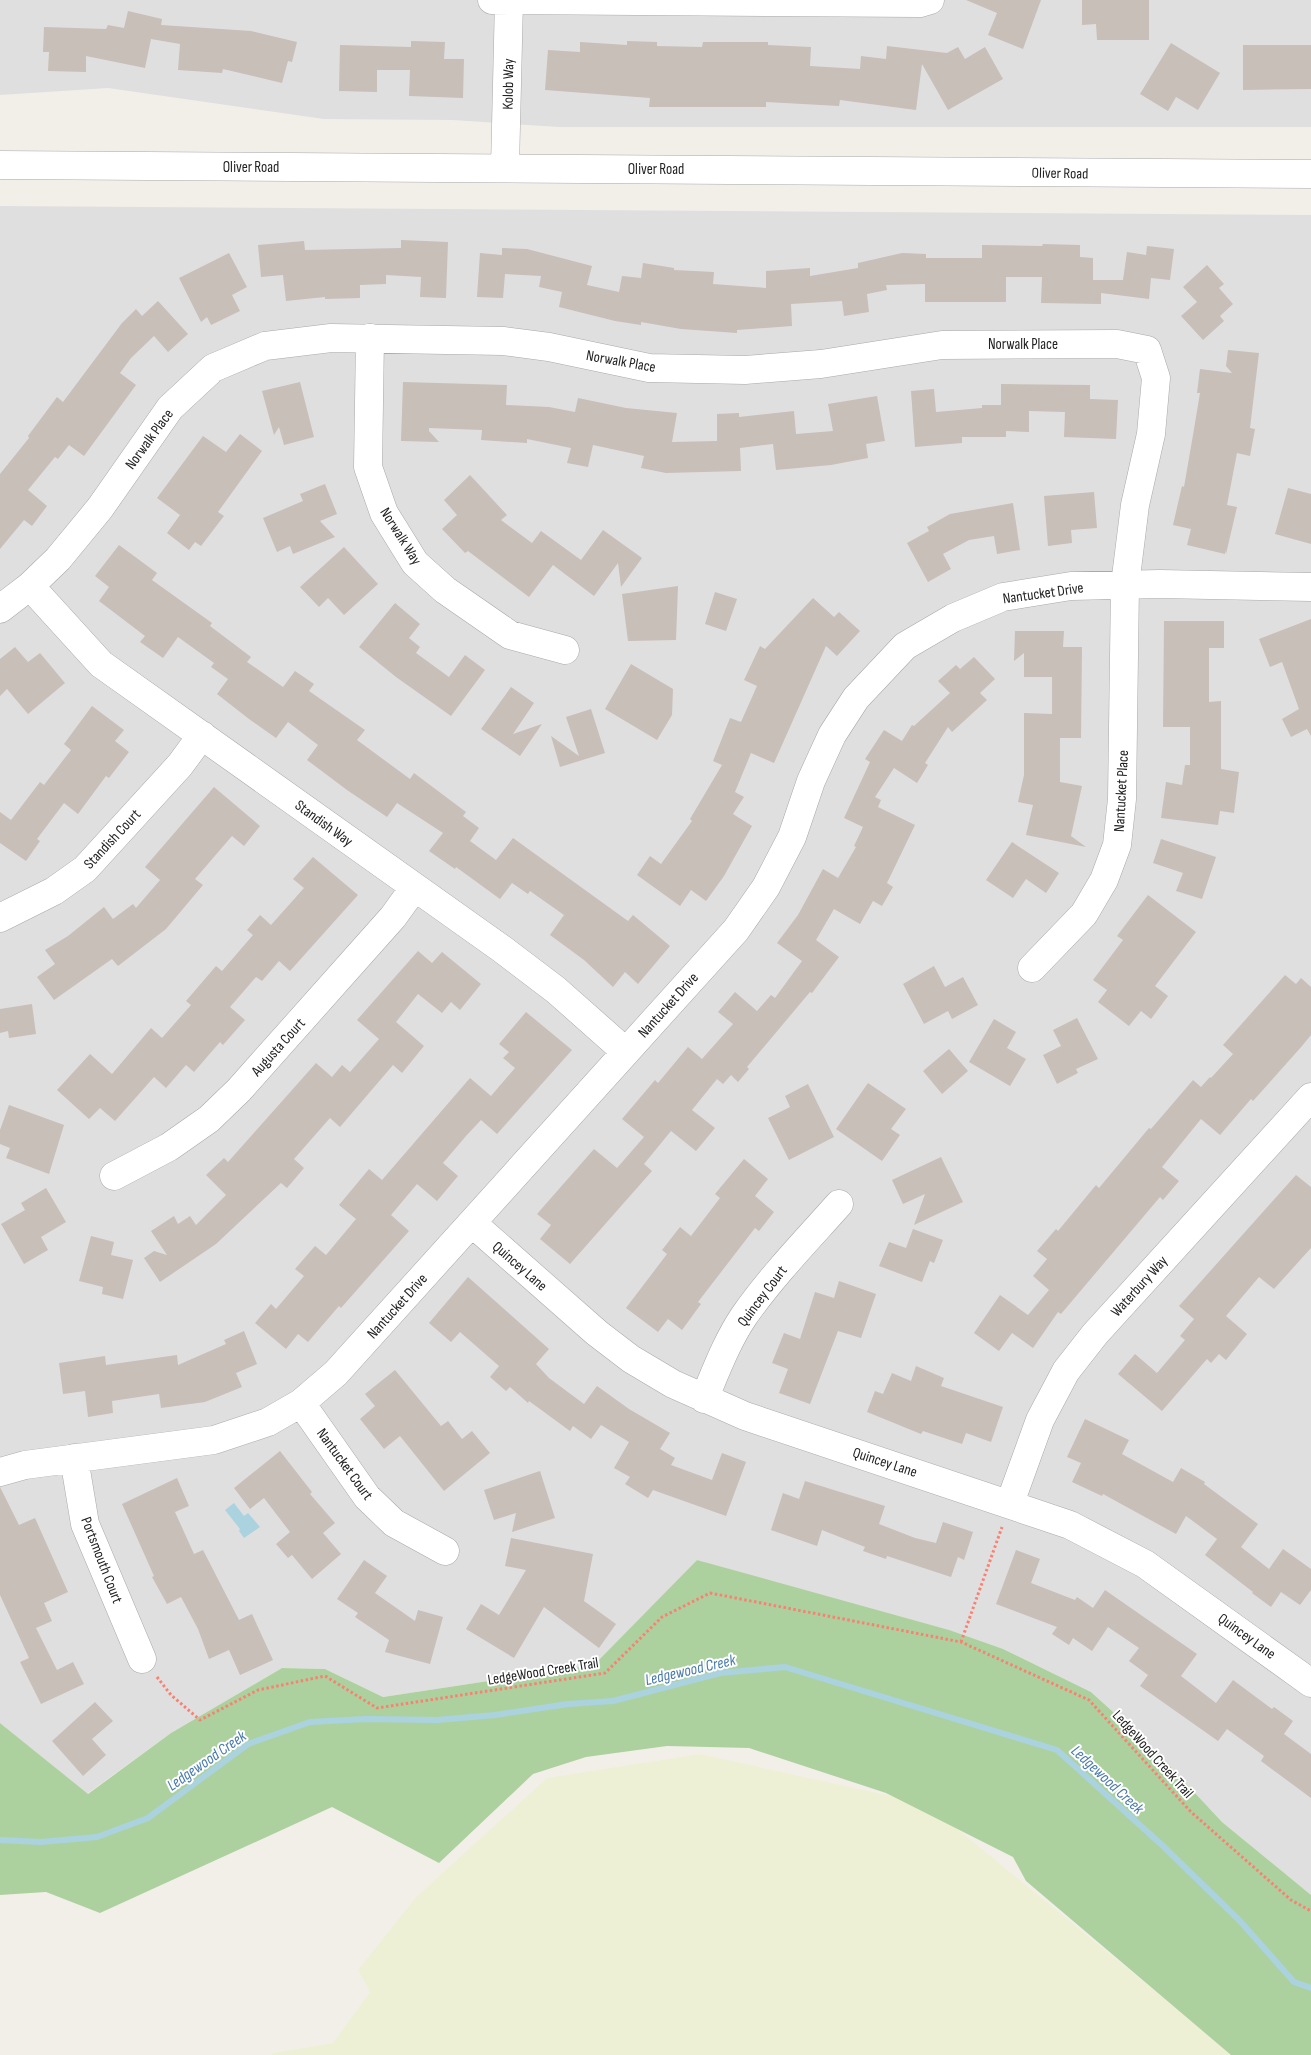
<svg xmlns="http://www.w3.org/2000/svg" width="1311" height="2055" font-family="'Sofia Sans Condensed',sans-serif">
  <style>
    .residential { fill: #e0dfdf }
    .farmland { fill: #eef0d5 }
    .forest { fill: #add19e }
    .water { fill: #aad3df }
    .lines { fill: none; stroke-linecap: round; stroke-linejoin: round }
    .stream { stroke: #aad3df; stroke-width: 6 }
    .building { fill: #c7bfb8 }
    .minor-casing { stroke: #a9a9a9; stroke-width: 29 }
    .path { stroke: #fa8072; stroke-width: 3; stroke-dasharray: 2.5 2.5; stroke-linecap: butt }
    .minor { stroke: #fff; stroke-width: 28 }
    .labels { text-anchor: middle; stroke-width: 4; stroke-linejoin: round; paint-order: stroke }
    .street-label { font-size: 15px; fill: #222; stroke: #fff }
    .water-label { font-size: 16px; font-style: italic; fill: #4a7aab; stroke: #fff }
  </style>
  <rect width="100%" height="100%" fill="#f2efe9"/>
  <path class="residential" d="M0,0H1311V127H559L453,120L324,119L108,88L0,95Z
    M0,206L1311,215V1895L1222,1822L1154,1749L1091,1692L1003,1649L697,1560L595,1665L383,1697L325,1669L282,1668L171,1733L87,1794L0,1723Z"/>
  <path class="farmland" d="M700,1754L927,1804L1233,2055H271L273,2053L333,2043L370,1992L358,1970L417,1896L547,1778Z"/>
  <path class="forest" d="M697,1560L949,1630L1003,1649L1091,1692L1154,1749L1222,1822L1311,1895V2055H1231L1026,1881L1013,1857L886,1793L749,1748L667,1746L586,1757L533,1774L439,1863L332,1807L100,1913L46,1892L0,1895V1723L88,1794L171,1733L282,1668L325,1669L383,1697L594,1665Z"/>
  <path class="water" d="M234,1503L244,1516L248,1513L260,1527L244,1538L239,1531L240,1529L225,1510Z"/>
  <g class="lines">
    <path class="stream" d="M0,1840L41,1842L97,1837L148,1818L248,1744L310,1722L366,1719L437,1720L495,1715L568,1704L613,1701L720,1673L785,1667L1057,1750L1163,1846L1240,1921L1294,1982L1311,1988"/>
  </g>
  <path class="building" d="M966,0H1041L1023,49L988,35L997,13Z
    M1082,0H1149V40H1097L1096,24L1082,25Z
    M128,11L162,19L161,25L251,31L297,42L292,62L288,61L282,83L223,69L222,73L178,70L180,44L151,39L145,68L86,56V72L48,71L49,52H43L44,27L106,29L108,25L124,28Z
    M411,41L445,42L444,59H464L463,98L409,96L410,70H377V92L339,91L340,45L411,47Z
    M627,41L657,42V46L702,47L703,42H768V45L811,47L810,66L860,69L861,56L886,59L887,46L947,53L958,47L965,59L985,47L1003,79L948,110L922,64L916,110L840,100L839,106L766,102V107H649L650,98L545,90L548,50L580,52V42L627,45Z
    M1171,43L1220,73L1198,110L1176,97L1168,111L1140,94Z
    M1243,45H1311V89L1243,90Z
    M401,240L448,242L446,298L420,297L421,277L386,275V284L360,285V298L325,299V297L286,301L283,275L261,277L258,245L304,241L305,250L401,248Z
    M1043,244L1080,245V257L1093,258V280H1123L1127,252L1146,255L1147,246L1174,249L1170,280L1151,278L1149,299L1101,293V304L1041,303L1042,277H1006V302H925V284L886,285L887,290L867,294L869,312L844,316L842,301L791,304L792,326L737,330V333L681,329L641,322V325L615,321L559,307L562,292L539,287L541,276L505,274L503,298L477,297L480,253L502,255V248L527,249L592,266L587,285L619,292L622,276L641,278L643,263L674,268V270L714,272L713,284L766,288V271L810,268V276L858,268V263L902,253L926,254V258H982V245L1042,246Z
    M229,253L247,287L232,295L240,311L211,325L207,317L201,322L179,278Z
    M1207,265L1224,284L1219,288L1233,304L1220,316L1224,321L1203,340L1181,316L1197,302L1183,287Z
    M158,301L188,334L168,352L154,336L131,358L120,373L136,385L84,456L69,445L58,459L55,457L28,490L47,506L32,526L24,520L0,549V474L29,438L28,436L57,397L63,402L122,323L136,309L142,316Z
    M1228,350L1259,353L1250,428L1255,429L1250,456L1237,453L1227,505L1237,507L1226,554L1225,550V554L1187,545L1191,529L1173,525L1182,486L1184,487L1193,435L1200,393H1197L1200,369L1232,373L1226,366Z
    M300,382L314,437L284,445L279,427L274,435L262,391Z
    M403,382L507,385L506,405L549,407L575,412L578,398L626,408L677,413L672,442L717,441V414L739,413V417L794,411L796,434L833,431L828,404L877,396L885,441L866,444L868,458L831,465L776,470L773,444L740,448L741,471L666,473L641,468L644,456L593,445L588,467L567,463L571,448L527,439V443L481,440L482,430L429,428V431L439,442L401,441Z
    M1001,384L1090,385V399L1118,400L1116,439L1064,437L1065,412L1029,411V432L1006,431V437H962V443L915,447L911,391L934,389L936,412L982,408V405H1001Z
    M240,434L262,451L218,512L224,516L201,546L195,542L189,550L167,533L180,515L157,498L203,436L226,452Z
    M470,475L507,515L501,520L532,543L541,531L581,560L603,530L642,558L621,587L618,563L594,596L553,565L529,597L468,551L465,553L442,529L457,515L444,500Z
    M325,484L337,514L320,521L335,537L293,554L290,546L277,552L263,518L303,501L300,494Z
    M1288,488L1311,494V544L1275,534Z
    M1094,492L1097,528L1071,530L1072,543L1048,546L1044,496Z
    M1013,503L1020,550L997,554L994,536L969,540L943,554L951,569L928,582L907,543L929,531L927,527L950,514Z
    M119,545L157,573L152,580L212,623L210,626L251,657L247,662L283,687L295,671L314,684L309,691L365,730L357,740L410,779L414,773L466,812L463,816L479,828L470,841L496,860L513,838L628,921L633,915L670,946L638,984L625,972L613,987L584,960L550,935L564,915L530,891L528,894L512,883L500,899L456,867L455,869L429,851L443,833L397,803L387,817L347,790L307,760L318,745L288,722L276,738L249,719L217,694L228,679L211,667L214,663L178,637L163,658L140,642L145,636L99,601L109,587L95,576Z
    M344,547L378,584L344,615L328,598L319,607L300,587Z
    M678,586L676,640L628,641L622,594Z
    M715,592L737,599L726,631L705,624Z
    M813,598L834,617L839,612L860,631L837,656L826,646L774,763L751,753L735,792L744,797L733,814L752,826L724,876L706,901L691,890L680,906L637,875L650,856L661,864L692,821L690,819L722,765L713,761L730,718L741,722L757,686L744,680L760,646L765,649Z
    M395,603L420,624L409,638L420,647L416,653L449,677L465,655L485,670L451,716L396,677L359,647Z
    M1311,619V736L1307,729L1291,737L1282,719L1299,709L1282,662L1270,667L1259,639Z
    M1164,621H1224V648H1209V702L1221,701V769L1239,772L1234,813L1220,811L1218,825L1161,818L1166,782L1182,785L1185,765H1190V727H1163Z
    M1015,631H1064L1063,647H1082L1081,738H1060V782L1082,786L1071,836L1086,847L1026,835L1033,805L1018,802L1024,775V713L1052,714V677H1024V653L1014,661Z
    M15,647L28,662L40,653L65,683L28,714L7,689L0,696V659Z
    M974,657L995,679L980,693L987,700L952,732L948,727L925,763L928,765L917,783L894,768L875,797L881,800L878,807L915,825L887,883L893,887L882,906L873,901L860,924L834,909L816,940L839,957L812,993L810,992L747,1067L749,1069L738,1082L731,1075L723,1084L717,1079L692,1110L715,1128L696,1151L671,1131L644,1164L652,1171L570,1264L540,1239L551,1225L537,1214L594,1149L617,1168L644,1137L622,1119L655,1080L658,1083L688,1047L702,1059L733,1024L718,1012L735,992L757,1011L771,995L775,998L802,961L777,943L798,915L823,869L838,878L856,847L854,846L863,827L844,818L870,762L865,759L884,730L902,741L912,725L914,726L950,693L938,681L956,665L960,669Z
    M631,664L673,689L672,715L657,740L605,709Z
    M511,687L534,703L513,734L542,724L520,756L481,729Z
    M92,706L124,730L115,741L129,752L109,778L106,776L78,814L64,803L37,839L40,841L26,861L0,843V812L11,820L40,782L44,785L71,750L64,744Z
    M591,709L605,753L560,767L551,736L579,756L566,717Z
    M214,787L260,826L244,846L232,836L195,879L203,885L166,929L118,966L112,959L54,1000L37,977L55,964L45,950L68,936L104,907L113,919L133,904L136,908L160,880L145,867Z
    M1161,839L1216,857L1202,899L1176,891L1183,873L1153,863Z
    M1012,842L1059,873L1046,893L1026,879L1013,898L986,880Z
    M313,857L358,895L290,971L279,961L262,981L256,977L230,1007L245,1020L223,1045L220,1042L194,1072L186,1065L166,1088L154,1077L115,1121L100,1108L89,1119L57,1090L90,1054L112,1074L151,1028L162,1038L191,1005L186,1001L216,966L222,971L253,935L247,930L260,915L271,925L304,888L293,879Z
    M1148,895L1196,932L1155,986L1168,996L1151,1019L1141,1011L1129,1026L1098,1002L1107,990L1093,980L1123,940L1117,936Z
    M418,951L432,963L442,952L481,984L460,1010L451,1002L442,1013L418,994L396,1022L424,1046L402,1073L393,1065L340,1127L330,1118L294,1159L304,1168L287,1188L281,1183L216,1244L160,1282L144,1258L154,1251L167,1255L151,1231L174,1216L178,1224L190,1216L196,1225L226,1195L206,1175L224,1158L228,1162L316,1063L332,1077L342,1065L350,1072L379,1039L357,1020Z
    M934,966L945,987L963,977L978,1005L952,1019L948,1011L924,1024L903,984Z
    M1285,975L1296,984L1301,978L1311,987V1035L1302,1046L1253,1101L1251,1099L1220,1135L1201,1119L1162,1167L1179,1181L1163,1200L1160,1197L1061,1314L1058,1312L1033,1348L1012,1333L999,1351L974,1333L1000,1295L1028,1315L1049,1290L1033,1276L1047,1259L1037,1251L1056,1229L1058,1231L1096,1185L1099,1188L1149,1128L1151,1129L1193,1080L1201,1087L1210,1077L1211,1078L1233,1054L1223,1045Z
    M32,1004L36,1034L9,1038L8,1031L0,1033V1009Z
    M526,1012L572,1050L497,1134L481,1120L466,1136L443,1163L458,1176L437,1201L417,1184L391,1215L409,1231L341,1308L339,1306L308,1342L298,1334L286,1349L255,1323L271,1304L276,1309L304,1276L295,1269L315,1246L326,1255L356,1219L339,1205L369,1169L382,1180L470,1078L491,1096L515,1068L503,1058L509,1052L499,1044Z
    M1077,1018L1098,1059L1076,1069L1078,1073L1057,1084L1043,1055L1061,1046L1053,1030Z
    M994,1019L1016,1032L1007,1048L1026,1059L1010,1086L969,1062Z
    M949,1049L968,1071L942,1094L923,1071Z
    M868,1083L906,1109L891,1129L900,1135L882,1161L836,1129Z
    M808,1084L834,1137L789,1160L768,1118L790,1107L785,1096Z
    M9,1105L64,1125L49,1174L6,1158L10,1148L0,1144V1130Z
    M941,1157L963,1202L914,1225L925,1194L903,1204L892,1180Z
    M744,1159L768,1179L755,1196L774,1212L759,1231L755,1228L698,1302L701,1304L682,1330L668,1319L658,1332L626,1308L667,1254L662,1250L680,1227L691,1236L720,1198L715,1194Z
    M1296,1175L1311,1187V1248L1274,1289L1259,1277L1226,1316L1247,1334L1226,1360L1219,1354L1211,1363L1207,1359L1162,1411L1118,1374L1135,1354L1157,1373L1185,1340L1180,1336L1194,1319L1179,1306Z
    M46,1188L66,1222L41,1237L48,1250L24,1264L1,1224L25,1210L21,1203Z
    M913,1229L943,1240L934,1263L930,1261L922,1282L879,1266L889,1242L906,1248Z
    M91,1236L114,1242L111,1255L133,1260L123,1299L102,1294L103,1287L79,1281Z
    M468,1277L549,1349L536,1364L549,1378L584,1404L597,1386L629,1409L670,1433L660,1449L675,1458L671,1465L712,1480L722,1453L746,1462L726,1516L653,1490L648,1498L625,1484L630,1477L614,1468L629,1442L601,1425L591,1439L573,1426L570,1431L529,1401L528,1403L510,1387L506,1391L490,1377L499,1366L460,1332L451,1342L429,1323Z
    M839,1281L876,1294L861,1338L838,1331L810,1404L779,1393L788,1369L772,1363L784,1333L800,1339L815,1292L834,1298Z
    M244,1331L257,1364L236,1373L242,1387L205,1402L161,1408L159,1394L112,1401L113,1413L88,1417L85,1391L63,1394L59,1363L105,1356L106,1365L177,1355L178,1365L226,1344L224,1340Z
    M916,1366L944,1378L941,1386L1003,1407L991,1442L966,1433L962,1444L923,1431L921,1434L867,1412L875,1391L883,1394L892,1373L911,1381Z
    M395,1370L441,1426L448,1421L462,1439L472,1431L490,1453L444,1491L400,1436L384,1449L360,1419L375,1406L365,1394Z
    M1085,1419L1129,1440L1122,1454L1173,1482L1181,1468L1205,1482L1204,1484L1258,1524L1241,1547L1269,1569L1283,1549L1311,1569V1590L1300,1605L1281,1592L1271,1607L1252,1593L1253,1592L1205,1555L1217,1539L1186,1516L1176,1534L1103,1494L1102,1496L1072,1482L1081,1463L1067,1457Z
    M280,1451L312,1492L310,1494L335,1523L323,1533L341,1554L312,1579L292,1555L288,1558L276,1544L290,1532L264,1498L250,1509L234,1488Z
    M540,1471L555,1518L512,1532L516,1513L494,1520L484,1490Z
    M177,1478L189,1506L175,1512L194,1554L203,1550L239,1620L252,1614L273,1660L240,1675L229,1650L209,1659L198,1629L181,1597L167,1604L152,1577L154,1576L122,1504Z
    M805,1481L885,1506L879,1524L915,1538L936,1543L943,1522L973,1532L964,1560L958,1557L951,1577L887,1556L886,1559L863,1551L865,1547L822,1530L817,1546L771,1530L783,1493L799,1499Z
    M0,1487L19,1525L35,1518L68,1592L44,1603L52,1621L36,1628L57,1670L73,1662L84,1684L41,1704L20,1662L29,1658L0,1595Z
    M511,1538L593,1554L584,1601L616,1624L599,1648L544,1607L514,1658L466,1629L481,1604L499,1615L526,1570L505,1566Z
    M1016,1550L1040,1559L1031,1583L1075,1600L1077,1597L1093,1608L1105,1590L1197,1654L1181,1676L1216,1703L1233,1680L1272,1709L1274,1707L1293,1721L1284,1734L1311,1754V1798L1261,1761L1264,1756L1227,1729L1218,1741L1140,1686L1148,1675L1129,1661L1139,1648L1108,1627L1092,1651L1073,1638L1069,1645L1052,1634L1057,1627L996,1604Z
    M364,1560L387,1576L375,1593L415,1621L418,1610L443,1617L430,1664L385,1652L389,1640L355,1617L358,1613L337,1599Z
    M95,1702L113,1721L92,1739L106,1755L83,1776L52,1741Z"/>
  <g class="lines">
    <g class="minor-casing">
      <path id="minor" d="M492,0L920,3L930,0
        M0,165L1311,174
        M505,168L509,0
        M370,338L368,467L384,513L415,563L445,590L510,635L565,650
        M30,586L101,664L502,949L556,990L626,1052
        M0,609L30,586L58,559L100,508L170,408L213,368L265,346L331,338L503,341L549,347L649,368L745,370L821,364L942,345L1117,344L1147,350L1156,378L1151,434L1135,505L1125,585L1122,799L1117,845L1104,880L1084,914L1032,968
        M0,918L54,891L85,869L180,765L202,735
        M114,1176L169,1147L209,1119L239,1090L393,917L414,888
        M472,1223L597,1333L631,1359L673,1384L745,1416L1070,1525L1145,1564L1311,1683
        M704,1399C716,1371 727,1341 744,1316C772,1276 807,1240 839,1204
        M301,1403L367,1497L394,1523L445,1551
        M74,1458L85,1524L142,1659
        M0,1472L25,1465L214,1440L268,1422L301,1403L336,1373L736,930L766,887L792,837L811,781L832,735L856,698L905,646L953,618L1003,597L1071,586L1160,584L1311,587
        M1010,1503L1040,1420L1066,1371L1095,1334L1311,1097"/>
    </g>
    <path class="path" d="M961,1642L1002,1527
      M157,1677L171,1695L200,1720L258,1690L325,1676L377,1708L605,1673L662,1617L710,1593L961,1642L1089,1700L1191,1812L1291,1900L1311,1911"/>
    <use href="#minor" class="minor"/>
  </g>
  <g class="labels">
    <g class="street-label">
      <text transform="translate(508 84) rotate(-89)" y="5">Kolob Way</text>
      <text x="251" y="172">Oliver Road</text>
      <text x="656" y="174">Oliver Road</text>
      <text transform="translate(1060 173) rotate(1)" y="5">Oliver Road</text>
      <text x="1023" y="349">Norwalk Place</text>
      <text transform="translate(621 361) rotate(10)" y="5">Norwalk Place</text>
      <text transform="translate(149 439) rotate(-54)" y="5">Norwalk Place</text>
      <text transform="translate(401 536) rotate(58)" y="5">Norwalk Way</text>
      <text transform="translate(1043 593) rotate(-8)" y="5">Nantucket Drive</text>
      <text transform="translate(1121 791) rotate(-87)" y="5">Nantucket Place</text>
      <text transform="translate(324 823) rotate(36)" y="5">Standish Way</text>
      <text transform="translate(112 839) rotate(-47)" y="5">Standish Court</text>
      <text transform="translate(668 1005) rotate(-48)" y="5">Nantucket Drive</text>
      <text transform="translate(278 1047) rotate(-48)" y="5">Augusta Court</text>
      <text transform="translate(520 1266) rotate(41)" y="5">Quincey Lane</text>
      <text transform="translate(1139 1286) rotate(-48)" y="5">Waterbury Way</text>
      <text transform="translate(762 1296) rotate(-53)" y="5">Quincey Court</text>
      <text transform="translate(397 1306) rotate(-48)" y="5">Nantucket Drive</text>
      <text transform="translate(885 1462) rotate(18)" y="5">Quincey Lane</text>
      <text transform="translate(345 1464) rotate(54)" y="5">Nantucket Court</text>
      <text transform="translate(102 1560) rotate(69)" y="5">Portsmouth Court</text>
      <text transform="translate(1247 1636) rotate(36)" y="5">Quincey Lane</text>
      <text transform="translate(543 1671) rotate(-9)" y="5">LedgeWood Creek Trail</text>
      <text transform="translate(1153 1754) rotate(48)" y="5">LedgeWood Creek Trail</text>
    </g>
    <g class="water-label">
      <text transform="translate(690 1669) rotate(-13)" y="6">Ledgewood Creek</text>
      <text transform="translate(206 1760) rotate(-35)" y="6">Ledgewood Creek</text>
      <text transform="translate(1108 1779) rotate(43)" y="6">Ledgewood Creek</text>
    </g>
  </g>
</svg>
